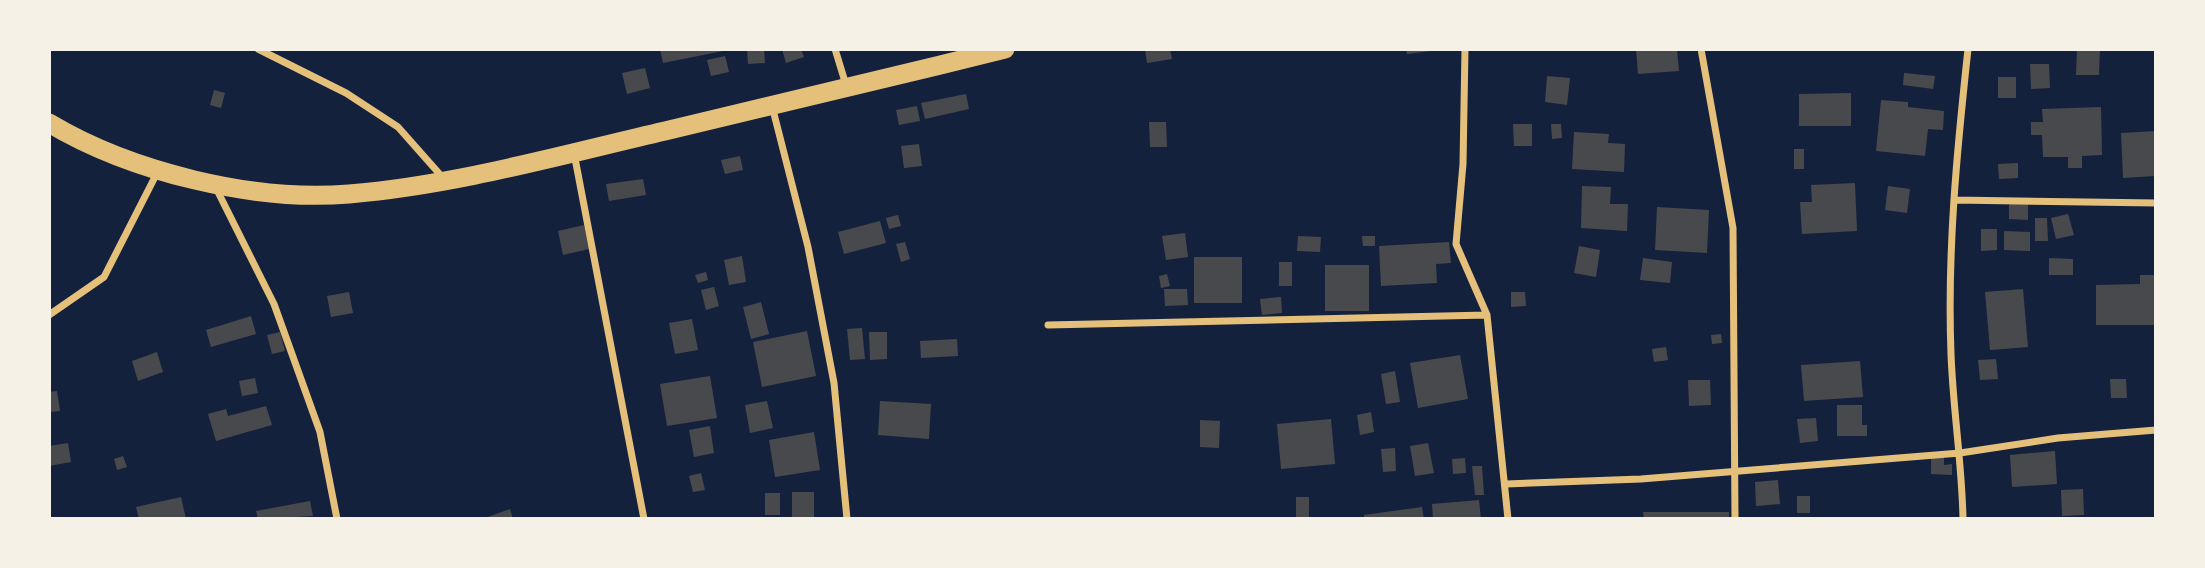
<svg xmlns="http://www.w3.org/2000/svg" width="2205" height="568" font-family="'Open Sans',sans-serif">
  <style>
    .building { fill: #48494c }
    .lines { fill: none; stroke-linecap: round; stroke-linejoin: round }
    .minor { stroke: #e5c07b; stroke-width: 7 }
    .trunk { stroke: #e5c07b; stroke-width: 19 }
  </style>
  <rect width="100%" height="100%" fill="#14213d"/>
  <path class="building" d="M660,49H723V51L663,63Z
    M747,49H764L765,63L748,64Z
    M782,49H801L804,57L786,63Z
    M1145,49H1170L1172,59L1147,63Z
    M1406,49H1431V51L1407,54Z
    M1636,49H1677L1679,71L1638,74Z
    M2077,49H2100L2099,75H2076Z
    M725,56L729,72L711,76L707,60Z
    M2030,64H2049L2050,88L2031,89Z
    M645,68L650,88L627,94L622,73Z
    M1904,73L1935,76L1933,89L1903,85Z
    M1547,76L1570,78L1567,105L1545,102Z
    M1998,77H2016V98H1998Z
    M214,90L225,93L221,108L210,105Z
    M1851,93V126H1799V94Z
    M966,94L969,109L925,119L921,103Z
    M1881,100L1908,102V107L1944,111L1943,130L1928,129L1925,156L1876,151Z
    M917,106L920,121L899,125L896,110Z
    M2101,107L2102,155L2082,156V168H2068V157H2043L2042,135H2031V122H2043L2042,109Z
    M1149,122H1166L1167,147H1150Z
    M1513,124H1532V146H1514Z
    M1551,124H1561L1562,138L1552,139Z
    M2156,131V176L2123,178L2121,133Z
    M1574,132L1609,134L1608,143L1625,144L1624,172L1572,169Z
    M919,144L922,166L904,168L901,146Z
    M1794,149H1804V169H1794Z
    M740,156L743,170L725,174L721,160Z
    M2018,163V178L1999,179L1998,164Z
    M643,179L646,195L609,201L606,184Z
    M1855,183L1857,231L1802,234L1800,202H1812L1811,185Z
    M1582,186L1611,187L1610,204H1628L1627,231L1581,228Z
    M1888,186L1910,189L1907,213L1885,210Z
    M2009,204H2028V220L2009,219Z
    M1657,207L1709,210L1707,253L1655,250Z
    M2068,214L2074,235L2056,239L2051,218Z
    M898,215L901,226L889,229L886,218Z
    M2035,218H2047L2048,241H2035Z
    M880,221L886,243L844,254L838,232Z
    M584,225L589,249L563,255L558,231Z
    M1981,229H1997V250L1981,251Z
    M2004,231L2030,232V251L2004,250Z
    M1185,233L1188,257L1166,260L1162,236Z
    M1298,236L1321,237L1320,252L1297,251Z
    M1362,236H1375V246H1363Z
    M905,242L910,259L901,262L896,244Z
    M1449,242L1451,263L1436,264L1437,283L1381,286L1379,246Z
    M1579,246L1600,250L1596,277L1574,273Z
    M742,256L746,282L729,285L724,260Z
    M1194,257H1242V303H1194Z
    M1643,258L1672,262L1670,283L1640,280Z
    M2049,258L2073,259V275H2049Z
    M1279,262H1292V286H1279Z
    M1325,265H1369V311H1325Z
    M706,272L708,280L698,283L695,275Z
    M1167,274L1170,286L1161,288L1159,276Z
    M2140,275H2154V325H2096V285L2140,284Z
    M714,287L719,306L706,310L701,290Z
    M1164,289H1187L1188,305L1165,306Z
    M2023,289L2028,347L1990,350L1985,292Z
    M349,292L353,313L331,317L327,296Z
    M1511,292H1525L1526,306L1511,307Z
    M1281,297L1282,313L1262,315L1260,299Z
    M761,302L769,334L751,339L743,307Z
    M251,316L256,334L211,347L206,330Z
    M692,319L698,350L675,354L669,323Z
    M862,328L865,359L850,360L847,329Z
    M807,331L816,376L762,387L753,342Z
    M280,332L285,351L272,354L267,335Z
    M869,332H887V359L870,360Z
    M1721,334L1722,343L1712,344L1711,335Z
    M957,339L958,356L921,358L920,341Z
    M1666,347L1668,360L1654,362L1652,349Z
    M157,352L163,372L138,381L132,361Z
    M1460,355L1468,399L1418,408L1410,363Z
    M1996,359L1998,379L1980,380L1978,360Z
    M1860,361L1863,397L1804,401L1801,365Z
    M1395,371L1400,402L1386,404L1381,374Z
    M710,376L717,418L667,426L660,384Z
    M255,378L258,393L242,396L239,381Z
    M2110,379H2126L2127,398H2111Z
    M1688,380H1710L1711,405L1689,406Z
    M57,391L60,411L49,412V392Z
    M767,401L773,428L750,433L745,405Z
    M880,401L931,404L929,439L878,435Z
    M1837,405H1862V425H1867V436H1837Z
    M266,406L272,425L216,441L208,414L226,409L228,416Z
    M1371,412L1374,432L1360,435L1357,415Z
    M1816,418L1818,441L1800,443L1797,419Z
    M1331,419L1335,464L1281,469L1277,424Z
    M1200,420L1220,421L1219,448L1200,447Z
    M710,426L714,453L694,457L689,430Z
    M814,432L820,470L775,477L769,440Z
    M68,443L71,462L49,466V446Z
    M1428,443L1434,473L1415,476L1410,446Z
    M1395,448L1396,471L1383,472L1381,449Z
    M2055,451L2057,484L2012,487L2010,455Z
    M123,456L127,467L117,470L114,459Z
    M1931,457H1944V465L1952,464V475L1931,474Z
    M1465,458L1466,473L1453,474L1452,459Z
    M1472,466H1482L1484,495H1475Z
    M701,473L705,490L693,492L689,476Z
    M1778,480L1780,504L1756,506L1755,482Z
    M2083,489L2084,515L2062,516L2061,490Z
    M792,492H814V519H792Z
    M765,493H780V515H765Z
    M1797,496H1810V513H1797Z
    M181,497L186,519H139L136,507Z
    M1296,497H1309V519H1296Z
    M1479,500L1481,519H1433L1432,504Z
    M310,501L313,516L258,519L256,511Z
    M1422,507L1424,519H1364V515Z
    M510,509L513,519H482Z
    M1643,512H1729V519H1644Z"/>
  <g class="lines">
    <path class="minor" d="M258,49L346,93L398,127L444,179
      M835,49L846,85
      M1465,49L1463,164L1456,244L1487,315L1508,519
      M1701,49L1733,228L1735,519
      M772,106L808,247L834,383L847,519
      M574,153L644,519
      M215,186L274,304L320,432L337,519
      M1954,200L2156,203
      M49,315L104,277L157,173
      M1048,325L1487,315
      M1506,484L1641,479L1960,453L2058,438L2156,430
      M1963,519C1962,464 1953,409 1951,354C1947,252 1957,150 1968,49"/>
    <path class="trunk" d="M49,123C131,172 254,202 349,194C456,185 561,155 665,131C779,104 892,77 1005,49"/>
  </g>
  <rect width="2205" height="568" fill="none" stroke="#f6f1e7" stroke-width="102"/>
</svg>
